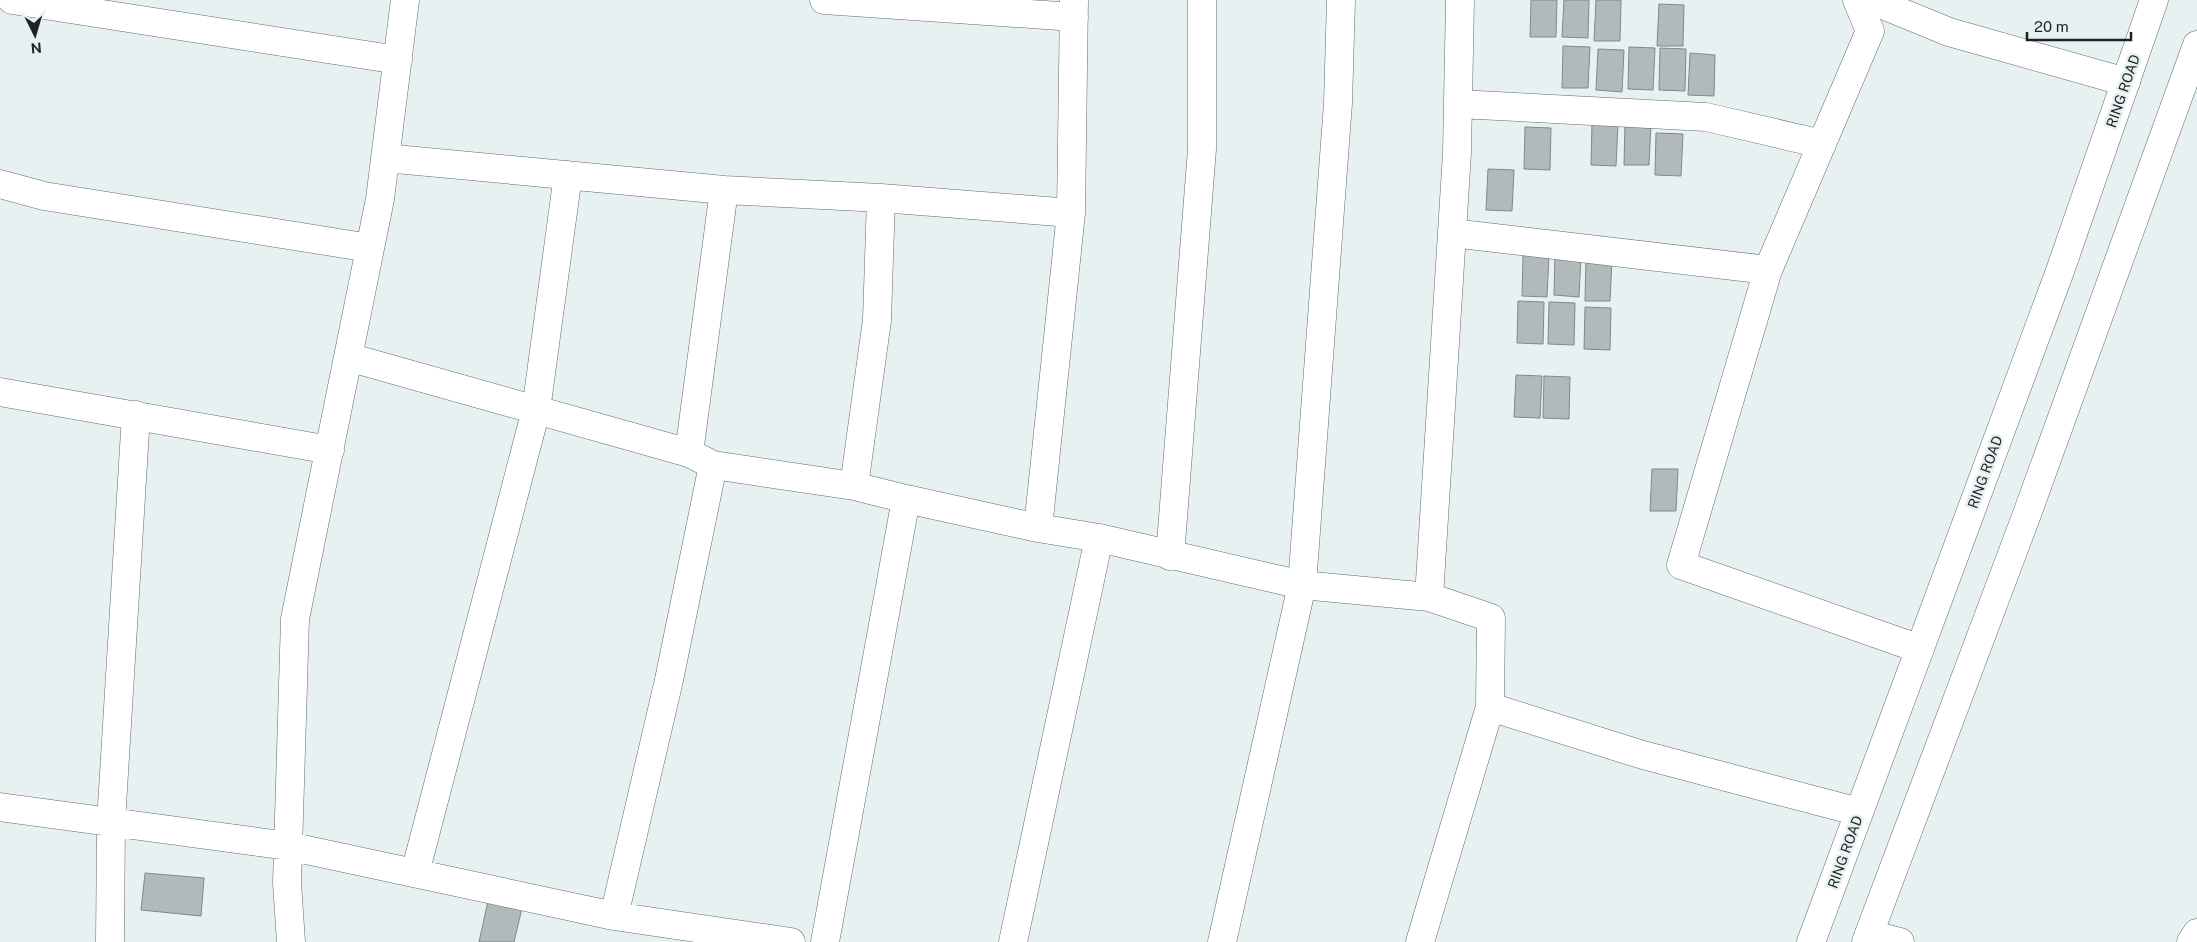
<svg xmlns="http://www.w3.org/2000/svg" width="2197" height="942" font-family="'Public Sans',sans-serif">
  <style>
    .building { fill: #b1b9bb; stroke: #808889 }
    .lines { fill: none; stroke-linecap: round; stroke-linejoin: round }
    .minor-casing { stroke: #636a6b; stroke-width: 29 }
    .highway-casing { stroke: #636a6b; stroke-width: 29 }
    .minor { stroke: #fff; stroke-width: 28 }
    .highway { stroke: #fff; stroke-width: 28 }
    .labels { text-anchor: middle; stroke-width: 5; stroke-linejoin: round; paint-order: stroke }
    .street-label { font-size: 14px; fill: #1f2223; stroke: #e8f1f2 }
  </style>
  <rect width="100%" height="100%" fill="#e8f1f2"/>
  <path class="building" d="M1531,0H1557L1556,37H1530Z
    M1564,0H1589L1588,38L1562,37Z
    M1596,0H1621L1620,41H1594Z
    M1659,4L1684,5L1683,46H1657Z
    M1563,46L1590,47L1588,88H1562Z
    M1629,47L1655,48L1653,90L1628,89Z
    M1660,48L1686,49L1685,91L1659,90Z
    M1598,49L1624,50L1622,92L1596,90Z
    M1690,53L1715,55L1714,96L1688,95Z
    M1592,123L1618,124L1616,166L1591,165Z
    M1625,123H1651L1649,165H1624Z
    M1525,127L1551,128L1550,170L1524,169Z
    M1656,133L1683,134L1681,176L1655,175Z
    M1488,169L1514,170L1512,211L1486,210Z
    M1555,254L1581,255L1579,297L1554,295Z
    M1523,255H1549L1547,297L1522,296Z
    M1586,259H1612L1610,301H1585Z
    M1518,301L1544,302L1543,344L1517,343Z
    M1549,302L1575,303L1574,345L1548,344Z
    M1585,307L1611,308L1610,350L1584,349Z
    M1516,375L1542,376L1540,418L1514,417Z
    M1544,376L1570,377L1569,419L1543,418Z
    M1652,469H1678L1676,511H1650Z
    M145,873L204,878L201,916L141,910Z
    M489,896L523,904L514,942H479Z"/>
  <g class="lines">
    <g class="minor-casing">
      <path id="minor" d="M12,0L398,60
        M824,0L1074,17
        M1341,0L1338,103L1302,585L1429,597L1457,153L1460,0
        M1871,0L1949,32L2126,82
        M1458,104L1706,117L1822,144
        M385,158L724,190L881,198L1071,213
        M0,184L44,196L370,248
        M1452,233L1768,270L1870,31L1857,0
        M1768,270L1681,565L1920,649
        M348,357L689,453L713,465L854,486L906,499
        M0,392L330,450
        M689,453L724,190
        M854,486L877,320L881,198
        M1038,528L1071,213L1074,0
        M1170,556L1202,149V0
        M1429,597L1491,618L1490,707L1643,755L1859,812
        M0,807L288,846L614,916L791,942
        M415,873L536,410L568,175
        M614,916L669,680L713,465
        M1869,934L1900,942
        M110,942L111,822L136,415
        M291,942L287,883L295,619L380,199L405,0
        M825,942L906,499L1038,528L1099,538L1302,585L1222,942
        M1013,942L1099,538
        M1420,942L1490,707
        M2191,942L2197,933"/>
    </g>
    <g class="highway-casing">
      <path id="highway" d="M1811,942L2060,271L2154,0
        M1866,942L2027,514L2197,45"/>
    </g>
    <use href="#minor" class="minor"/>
    <use href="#highway" class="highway"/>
  </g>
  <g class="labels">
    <g class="street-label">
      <text transform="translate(2123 91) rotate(-71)" y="5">RING ROAD</text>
      <text transform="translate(1985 472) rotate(-70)" y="5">RING ROAD</text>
      <text transform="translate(1845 852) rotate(-70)" y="5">RING ROAD</text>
    </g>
  </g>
  <g transform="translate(35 35) rotate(175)" stroke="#e8f1f2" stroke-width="4" paint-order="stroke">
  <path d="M0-4L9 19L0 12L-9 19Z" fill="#1f2223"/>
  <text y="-8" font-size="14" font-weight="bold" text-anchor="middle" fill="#1f2223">N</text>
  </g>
  <path d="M2027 32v8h104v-8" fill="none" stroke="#1f2223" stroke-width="2.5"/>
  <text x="2034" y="32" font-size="15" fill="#1f2223" stroke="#e8f1f2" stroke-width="4" paint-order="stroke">20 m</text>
</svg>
